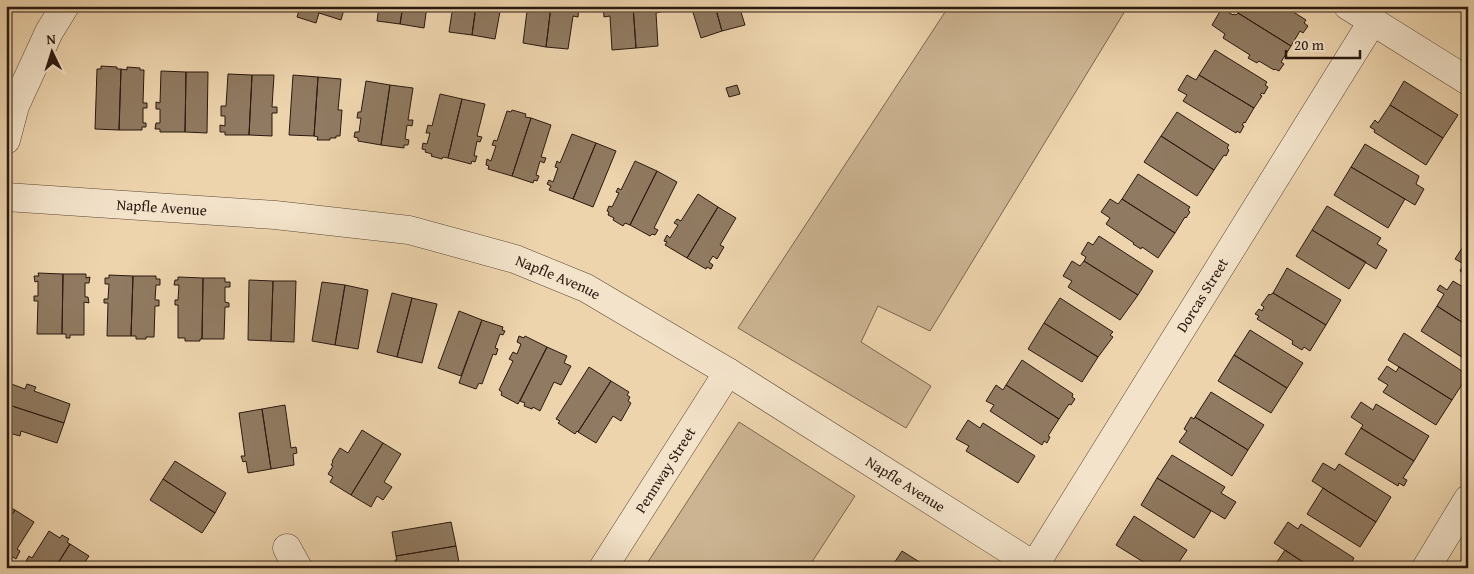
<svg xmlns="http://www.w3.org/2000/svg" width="1474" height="574" font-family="'Gentium Book Plus',serif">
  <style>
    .green { fill: #ccb492; stroke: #7c6650 }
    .building { fill: #907a61; stroke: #2b180f }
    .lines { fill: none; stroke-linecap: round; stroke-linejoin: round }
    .minor-casing { stroke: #5c4736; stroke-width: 29 }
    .minor { stroke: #f3e3ca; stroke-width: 28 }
    .labels { text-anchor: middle; stroke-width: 4; stroke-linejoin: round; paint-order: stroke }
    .street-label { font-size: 15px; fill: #2b180f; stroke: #f3e3ca }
  </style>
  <rect width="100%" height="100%" fill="#edd4ad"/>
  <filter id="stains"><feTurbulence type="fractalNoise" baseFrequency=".004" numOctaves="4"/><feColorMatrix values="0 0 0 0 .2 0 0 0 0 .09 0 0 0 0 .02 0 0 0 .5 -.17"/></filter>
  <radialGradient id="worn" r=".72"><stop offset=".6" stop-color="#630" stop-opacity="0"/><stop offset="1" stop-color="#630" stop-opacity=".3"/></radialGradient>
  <path class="green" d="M949,6H1128L930,331L878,306L861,342L931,386L906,428L738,328Z
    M739,422L855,496L808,568H644Z"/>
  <path class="building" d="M297,6H321L316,23L297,17L300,7Z
    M321,6H345L341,20L319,13Z
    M379,6H403L400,24L377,21Z
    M403,6H427L424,28L400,24Z
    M453,6H476L472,35L449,32Z
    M476,6H501L495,39L472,35Z
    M522,6H551L546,47L523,43L527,11L522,10Z
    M551,6H579L578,17L573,16L568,49L546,47Z
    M603,6H633L636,48L612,50L610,16L604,17Z
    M633,6H660L661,12L656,13L658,46L636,48Z
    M691,6H715L722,31L701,38Z
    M715,6H739L745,25L722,31Z
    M1242,6H1284L1306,20L1304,23L1308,26L1303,33L1300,31L1291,46L1238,13Z
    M1222,8L1233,15L1234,14L1236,15L1238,13L1291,46L1281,62L1284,64L1279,71L1275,69L1274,70L1259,61L1257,63L1248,58L1250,55L1223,38L1225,34L1212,25Z
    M1215,50L1267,82L1265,85L1268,87L1264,94L1262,93L1260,95L1262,96L1254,108L1199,75Z
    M101,66L117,67V69H121L119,130L95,129L97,69H101Z
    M127,67L140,68V70H144L143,103H147V108H143V123H146V127H142V130H119L121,69L127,70Z
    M161,71L186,72L185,132H160V129H155L156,123H160V109H156V102L160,103Z
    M186,72H208L207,133L185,132Z
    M228,74L252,75L249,135H225V132H220V125L225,126V116H221V106H226Z
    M252,75H274L272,107H277V113H272V136L249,135Z
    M293,75L318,77L314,136L289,135Z
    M1187,75L1196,80L1199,75L1254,108L1245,123L1244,122L1242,125L1244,126L1240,133L1237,131L1236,133L1183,101L1187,95L1178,90Z
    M318,77L341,79L338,110H342L340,136H336V138H330V140H317L318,137L314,136Z
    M366,81L390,85L381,145L358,141V138L354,137L355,132H359L361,118H357L358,112H361Z
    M1404,81L1458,115L1443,138L1390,105Z
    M390,85L413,88L408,120H413L412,126L407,125L405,139L409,140L408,145H404V148L381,145Z
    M737,85L740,94L729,97L726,88Z
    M440,94L462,99L448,158L443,157L442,159L431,156L432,154L425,152L426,150L422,149L423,143L427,144L430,133H426L428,125L432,126Z
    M462,99L485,104L477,136L482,137L480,142L477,141L474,156H477L475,162L472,161L471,164L448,158Z
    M1390,105L1443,138L1426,165L1374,132L1375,130L1370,127L1375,120L1378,123Z
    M512,110L526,114L525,117L531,118L512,176L488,169L489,166L486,165L487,159L491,161L496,146L492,145L494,140L497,141L507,111L511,112Z
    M1177,112L1229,145L1227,148L1229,150L1226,156L1224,155L1214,170L1161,136Z
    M531,118L551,125L541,157L546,158L544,163L540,161L536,175L539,176L537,181L534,180L533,183L512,176Z
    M572,134L596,143L573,199L549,190L551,186L547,184L549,180L553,182L558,168L555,167L557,161L560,163Z
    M1161,136L1214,170L1197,196L1144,162Z
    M596,143L616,151L593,207L573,199Z
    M1365,144L1419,176L1416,184L1424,189L1415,205L1351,167Z
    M635,161L657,171L630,225L625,223L623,226L613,220L614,218L608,215L609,212L607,211L609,206L612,207L619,193L616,192L618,188L621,190Z
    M1351,167L1405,199L1388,228L1334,195Z
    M657,171L677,182L654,228L658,230L655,235L652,234L650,236L630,225Z
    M1138,174L1190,207L1188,210L1190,212L1186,218L1185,217L1175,233L1122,199Z
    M698,194L718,207L687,258L665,245L667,242L664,241L667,235L670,238L678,225L674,223L677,219L681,221Z
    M1110,199L1118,204L1122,199L1175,233L1158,258L1142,247L1141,249L1133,244L1134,243L1106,224L1110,218L1101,212Z
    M1327,206L1381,238L1377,244L1387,250L1376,269L1312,230Z
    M718,207L736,218L720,245L724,247L717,259L713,256L709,262L713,265L711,269L707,267L706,269L687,258Z
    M1312,230L1366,262L1349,289L1296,256Z
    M1099,236L1153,271L1138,295L1084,261L1086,257L1081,254L1088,242L1093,245Z
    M1464,245L1468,247V276L1460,271L1464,264L1455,259Z
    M1072,261L1080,266L1084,261L1138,295L1120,320L1068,287L1072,281L1063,276Z
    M1287,268L1341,300L1326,325L1273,293Z
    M38,273L63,274L62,334H37L38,301H34V296H38V281L35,282L34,276H39Z
    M63,274H86V278L90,277L89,283H85V297H88L89,303L84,302V335H70V338H66V334H62Z
    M109,275L133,276L131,336H107L108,303H104V299H108L109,284H105V278H109Z
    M133,276H156V279H160V285H156L155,300H159V306H155L154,337H146V339H136V336H131Z
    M178,277L203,278L202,339H200V341H185V338H178V305H175V300H178L179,285H174L175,280H178Z
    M203,278H225V282H230V287H225V302L229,303V307H225L224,339H202Z
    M249,280L273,281L271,341L248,340Z
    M273,281H296L294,342L271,341Z
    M1453,281L1468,290V326L1437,306L1444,294L1437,290L1440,285L1447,290Z
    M322,282L345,285L335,345L312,341Z
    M345,285L368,290L358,349L335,345Z
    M392,293L412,298L397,357L377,352Z
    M1273,293L1326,325L1310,351L1304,347L1302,350L1292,344L1293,341L1257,319L1259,316L1255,314L1259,309L1262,311L1264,307L1261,305L1269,294L1270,295Z
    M412,298L437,304L422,363L397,357Z
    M1060,298L1113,332L1110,335L1113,337L1098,357L1044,323Z
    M1437,306L1468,326V361L1421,331Z
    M459,311L482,320L461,376L438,368Z
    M482,320L503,327L502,330L505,331L503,335L500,334L495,348L498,349L496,355L493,354L482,384L479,383L476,389L459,383Z
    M1044,323L1098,357L1082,382L1028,349Z
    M1250,330L1303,363L1287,388L1234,355Z
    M1404,333L1468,375L1452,400L1388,360Z
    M519,336L524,338L525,336L547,347L518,404L501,395L502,392L499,390L513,361L509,359L513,352L517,354L521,344L517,342Z
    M547,347L567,356L564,363L571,366L561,385L554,382L540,411L533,407L532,409L524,406L525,403L520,401Z
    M1234,355L1287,388L1271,413L1218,381Z
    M1022,360L1073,394L1072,397L1075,399L1071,405L1069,404L1059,419L1006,385Z
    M1387,366L1396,372L1399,367L1452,400L1436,425L1383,392L1388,385L1378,379Z
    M589,367L611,381L578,432L577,431L575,434L558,423L560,421L556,419Z
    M611,381L629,392L627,395L630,397L628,401L631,403L621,421L613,416L596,443L578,432Z
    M6,382L25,389L27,384L36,387L34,391L70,404L64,423L6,404Z
    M996,385L1003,390L1006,385L1059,419L1048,436L1050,437L1047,443L1044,441L1042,445L990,411L994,405L986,401Z
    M1211,392L1264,425L1248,450L1195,417Z
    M1361,402L1373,410L1376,404L1429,436L1414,461L1361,428L1363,425L1351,417Z
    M6,404L64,423L57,443L21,431L20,436L9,433L11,427L6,425Z
    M285,405L291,448L296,447L297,453L293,454L294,465L271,469L262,409Z
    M262,409L271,469L248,473L246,461L243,462L241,456H245L239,413Z
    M1191,417L1194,419L1195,417L1248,450L1232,476L1179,442L1187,431L1184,429Z
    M968,420L980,428L983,423L1035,456L1018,483L966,451L969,446L956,439Z
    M1361,428L1414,461L1403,478L1407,480L1404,486L1399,483L1398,486L1345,454Z
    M362,430L383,443L351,495L330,482L333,477L328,474L333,466L331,465L333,462L332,461L340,448L348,453Z
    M383,443L401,454L384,482L392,487L383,500L377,496L371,507L351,495Z
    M1172,455L1225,487L1221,493L1236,502L1225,519L1157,478Z
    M175,461L226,493L215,513L163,479Z
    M1323,463L1335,470L1339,464L1391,497L1376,522L1312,481Z
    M1157,478L1211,511L1194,538L1141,505Z
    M163,479L215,513L202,533L150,500Z
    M1323,488L1376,522L1360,547L1307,514Z
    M6,505L15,510L6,523Z
    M15,510L34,522L17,549L20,551L16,559L13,557L7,566L10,568H6V523Z
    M1134,516L1187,550L1175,568H1153L1116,545Z
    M451,522L456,546L396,556L392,532Z
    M1288,522L1298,529L1301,524L1354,558L1348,568H1312L1274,543Z
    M49,531L60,538L62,535L69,539L67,542L70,544L55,568H26L29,563L26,561L29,556L32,558Z
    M70,544L89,556L81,568H55Z
    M456,546L460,568H396L395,560H397L396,556Z
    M1285,550L1312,568H1273Z
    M902,551L929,568H891Z"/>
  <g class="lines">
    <g class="minor-casing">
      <g id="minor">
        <path d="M1348,6L1468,81"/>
        <path d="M6,140L15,106L49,32L65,6"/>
        <path id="s1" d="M6,197L275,215L409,230L515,259L586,288L728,372L1038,568"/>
        <path d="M287,548L298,568"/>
        <path id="s2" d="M603,568L728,372"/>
        <path id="s3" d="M1033,568L1372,22"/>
        <path d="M1426,568L1468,499"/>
      </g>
    </g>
    <use href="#minor" class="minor"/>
  </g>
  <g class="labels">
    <g class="street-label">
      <text dy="5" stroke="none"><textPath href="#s1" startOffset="156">Napfle Avenue</textPath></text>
      <text dy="5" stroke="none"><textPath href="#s1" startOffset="561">Napfle Avenue</textPath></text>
      <text dy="5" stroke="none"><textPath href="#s3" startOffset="321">Dorcas Street</textPath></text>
      <text dy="5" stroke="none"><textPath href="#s2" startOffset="116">Pennway Street</textPath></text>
      <text dy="5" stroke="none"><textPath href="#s1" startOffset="966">Napfle Avenue</textPath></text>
    </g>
  </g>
  <rect width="1474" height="574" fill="none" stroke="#edd4ad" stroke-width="25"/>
  <rect x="8" y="8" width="1459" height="559" fill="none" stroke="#2b180f" stroke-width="2.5"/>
  <rect x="12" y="12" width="1449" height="549" fill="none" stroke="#2b180f"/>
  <g transform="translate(52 52) rotate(356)" stroke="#f3e3ca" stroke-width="4" paint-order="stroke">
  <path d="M0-4L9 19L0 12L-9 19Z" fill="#2b180f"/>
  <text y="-8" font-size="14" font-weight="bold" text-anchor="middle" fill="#2b180f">N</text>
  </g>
  <path d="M1286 50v8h74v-8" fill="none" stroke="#2b180f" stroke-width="2.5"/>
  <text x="1294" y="50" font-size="15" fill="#2b180f" stroke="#f3e3ca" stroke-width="4" paint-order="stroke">20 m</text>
  <rect width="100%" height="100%" filter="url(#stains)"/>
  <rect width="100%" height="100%" fill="url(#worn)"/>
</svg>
